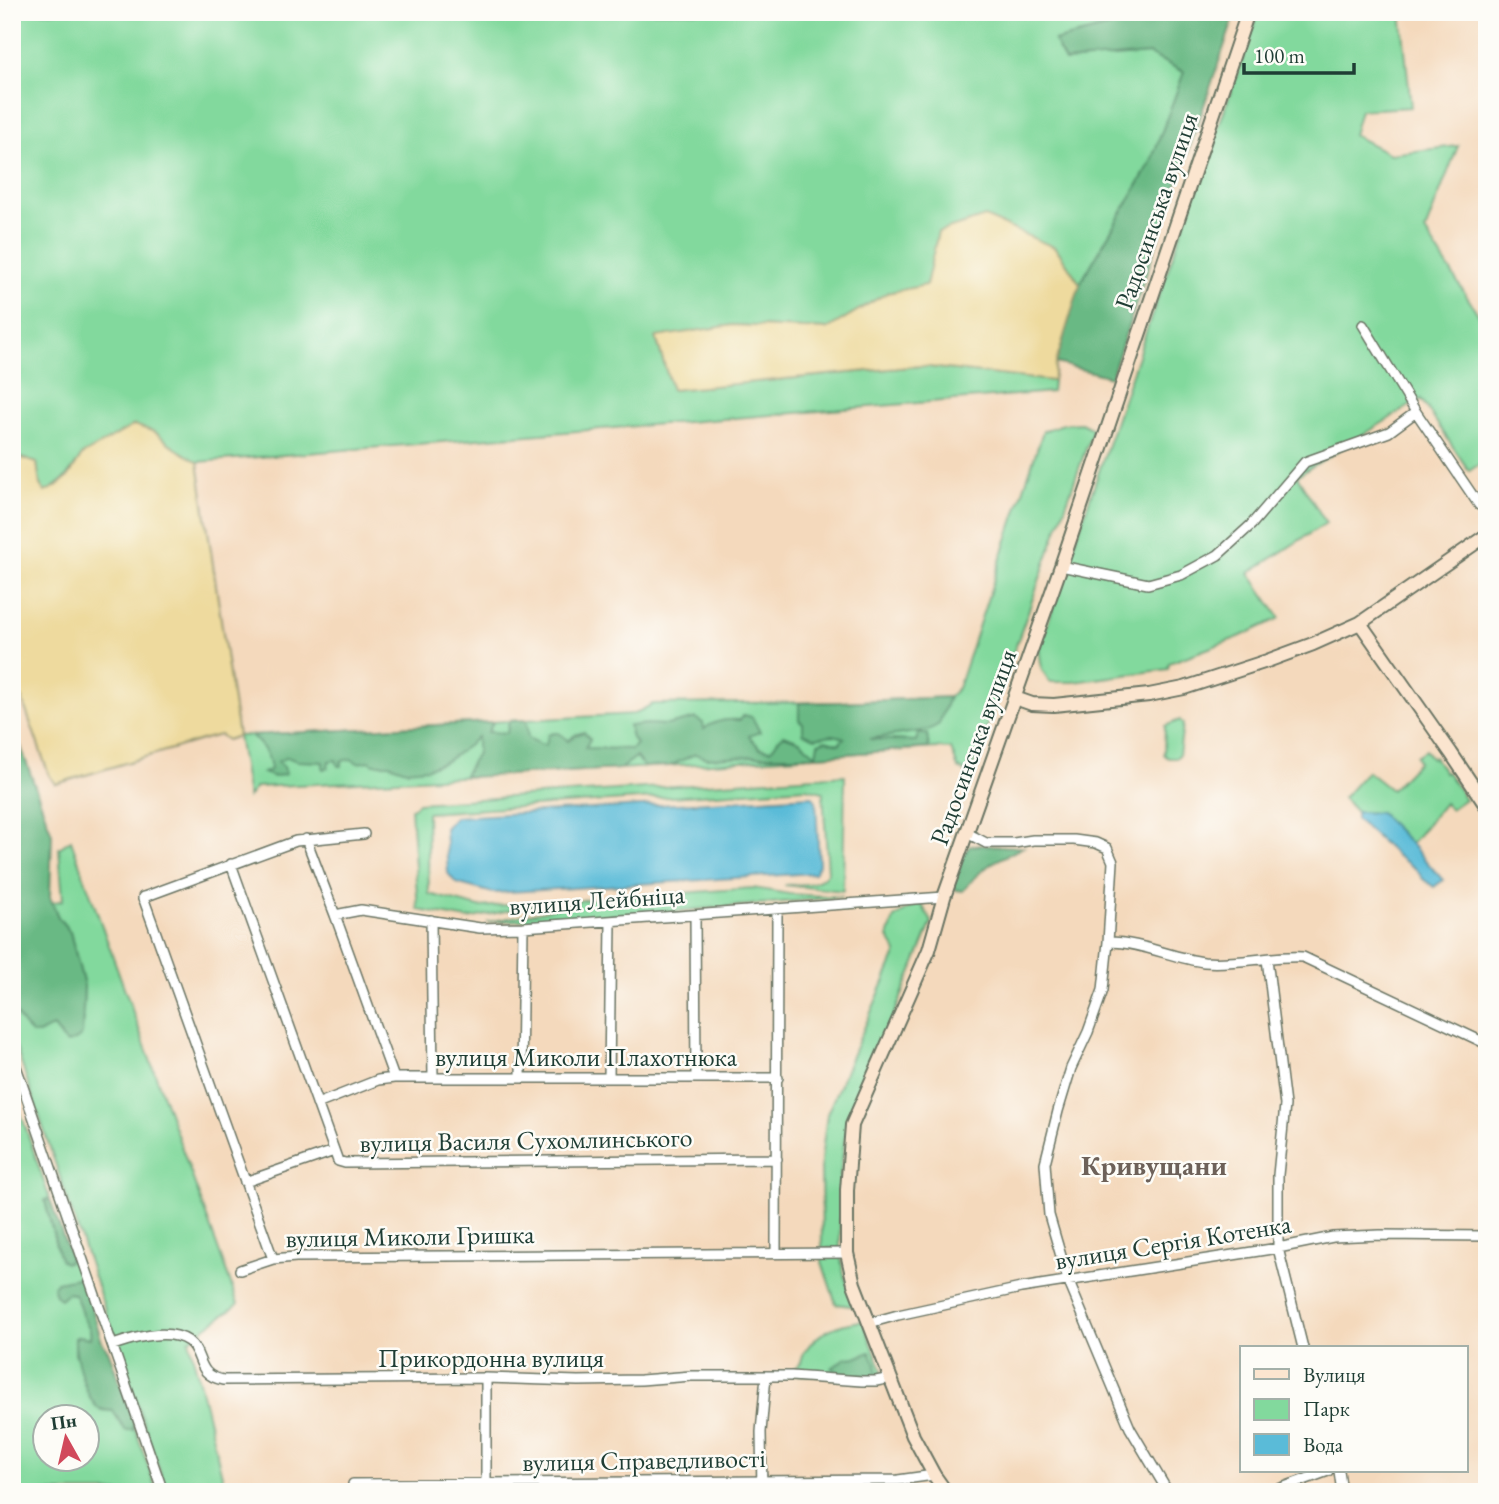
<svg xmlns="http://www.w3.org/2000/svg" width="1499" height="1504" font-family="'EB Garamond',serif">
  <style>
    .green { fill: #82d99d; stroke: #508b68; stroke-width: 2; fill-rule: evenodd }
    .forest { fill: #69b984; stroke: #447b5c; stroke-width: 2 }
    .sand { fill: #eeda9e; stroke: #868c69; stroke-width: 2 }
    .water { fill: #5abbd8; stroke: #3c7c86; stroke-width: 2 }
    .lines { fill: none; stroke-linecap: round; stroke-linejoin: round }
    .street-casing { stroke: #6a7464; stroke-width: 12 }
    .secondary-casing { stroke: #6a7464; stroke-width: 16 }
    .street { stroke: #fff; stroke-width: 9 }
    .secondary { stroke: #fbe5cf; stroke-width: 12 }
    .labels { text-anchor: middle; stroke-width: 5; stroke-linejoin: round; paint-order: stroke }
    .street-label { font-size: 26px; fill: #1f3d34; stroke: #fdfcf7 }
    .neighbourhood-label { font-size: 28px; font-weight: bold; fill: #6d6159; stroke: #fdfcf7 }
  </style>
  <rect width="100%" height="100%" fill="#fdfcf7"/>
  <filter id="ink" filterUnits="userSpaceOnUse"><feTurbulence type="fractalNoise" baseFrequency=".0143" numOctaves="2"/><feDisplacementMap in="SourceGraphic" scale="14" xChannelSelector="R" yChannelSelector="G"/><feConvolveMatrix kernelMatrix="1 2 1 2 8 2 1 2 1" color-interpolation-filters="sRGB"/></filter>
  <filter id="wash" filterUnits="userSpaceOnUse"><feTurbulence type="fractalNoise" baseFrequency=".00686" numOctaves="4" result="noise"/><feDisplacementMap in="SourceGraphic" scale="28" xChannelSelector="R" yChannelSelector="G"/><feGaussianBlur stdDeviation="1.57" result="paint"/><feColorMatrix in="noise" values="0 0 0 0 0 0 0 0 0 0 0 0 0 0 0 0 0 1.4 0 .05"/><feComposite in="paint" operator="in"/></filter>
  <g filter="url(#wash)">
    <rect width="100%" height="100%" fill="#f4d9bc"/>
    <path class="green" d="M12,12H1129L1109,27L1055,41L1065,61L1149,54L1184,72L1150,164L1080,284L1056,248L938,232L927,285L887,293L827,329L733,325L656,338L672,390L920,366L1053,381L1052,392L198,462L175,448L155,432L82,455C70,473 64,482 44,493L40,485L37,463L13,455L12,449Z
      M1259,12H1401L1411,107L1360,110L1353,135L1390,154L1458,146L1425,231L1487,328V459L1469,471L1421,399L1297,476L1326,523L1249,573L1280,618L1239,637L1169,663L1168,669L1074,682H1050L1042,670L1039,649L1148,326Z
      M1081,423L1093,429L969,778L966,772L958,768L951,749L936,748L620,769L256,787L248,797L238,736L634,714L653,704L840,702L949,697L958,688L1043,431L1063,424Z
      M1180,720L1183,724L1179,755L1176,758H1168L1164,754L1165,726Z
      M1425,750L1432,758L1434,757L1445,773L1447,772L1465,799L1451,809L1444,803L1411,844L1380,813L1356,812L1343,798L1367,771L1391,790L1418,762L1416,756Z
      M845,775L843,891L784,885C799,884 819,887 828,872L823,792L806,788L427,813L429,894L479,907L549,902L468,919L418,910L411,809L418,803Z
      M71,840L238,1304L189,1340L226,1492H167L12,1036V1007L28,1030L39,1034L48,1028L54,1027L62,1039L82,1034L84,986L70,932L58,917L52,903L63,900L59,848Z
      M753,888L789,894L842,897L667,912L487,922L544,911L582,900Z
      M917,904L922,905L932,922L846,1132L840,1176V1249L822,1248L821,1160L827,1114L897,952L888,937L894,918Z
      M12,1087L50,1200L47,1199L45,1201L58,1253L69,1261L70,1256L84,1280L77,1278L63,1297L67,1293L74,1294L78,1300L82,1315L90,1327L92,1335L90,1338L79,1336L75,1338V1354L101,1410L113,1411L118,1417L122,1426L133,1430L134,1425L157,1492H12ZM46,1416H88V1458H46Z
      M841,1256C842,1275 850,1290 858,1307L836,1304L822,1262V1257Z
      M863,1321L882,1370L879,1377L873,1379L789,1374C793,1370 798,1366 801,1362C802,1358 803,1354 805,1351C818,1331 840,1323 863,1321Z"/>
    <path class="forest" d="M1129,12H1236L1111,377L1056,363L1080,284L1150,164L1184,72L1149,54L1065,61L1054,41L1109,27Z
      M949,697L939,724L929,730L869,739L916,741L918,734H927L929,748L817,756H756L707,758L695,754L670,766L644,767L636,757L620,769L470,777L464,775L477,753V737L469,745L446,761L428,768L406,770L389,764H374L369,761L358,763L351,759L341,761V766H338L336,760L329,761L328,768L323,769V762L297,761L287,757L278,762L284,767L286,774L274,777L263,773L271,769C269,753 262,746 251,735L493,722L488,732L507,733L509,721L526,720L528,738L540,744L546,745L548,735C557,731 561,733 568,741L575,735L584,732L590,739L585,748L631,749L636,744L632,738L629,726L647,724L667,725L696,718L703,723L704,729C714,720 728,719 740,720L744,715L752,717L760,732L749,736L760,748L771,750L778,740L784,735L800,741L816,755L818,743L826,740L839,744L844,738L833,735L815,738L803,733V723L799,720V703L840,702Z
      M12,722L52,834L50,897L58,917L70,932L84,986L82,1034C78,1040 73,1042 66,1043L54,1027C47,1028 42,1034 37,1034C27,1035 17,1015 12,1007Z
      M977,845L1023,847L992,863L977,875L963,891L956,890L953,885L966,851L970,846Z
      M47,1199L50,1200L70,1256L69,1261L65,1263L61,1261L58,1253L45,1200Z
      M77,1278L84,1280L102,1342L109,1352L134,1425L133,1430H125L113,1411C107,1410 101,1411 97,1407C85,1395 74,1355 75,1338L79,1336L90,1338C92,1327 87,1326 83,1317C80,1309 79,1302 74,1294L67,1293L60,1299L56,1295L53,1286L57,1282Z
      M870,1352L876,1364L877,1373L871,1376L842,1375L832,1368L846,1358L858,1357Z"/>
    <path class="sand" d="M985,217L1056,248L1080,284L1056,363L1053,381L920,366L672,390L656,337L733,325L827,329L887,293L926,285L938,232Z
      M134,425L155,432L175,448L198,462L238,736L227,740L220,735L208,738L56,784L49,775L12,671V449L13,456L37,463L40,485L45,492L55,487L68,477L82,455Z"/>
    <path class="water" d="M812,796L816,801L819,865L814,873L493,893L456,883L448,873L445,828L455,817Z
      M1356,812L1380,813L1411,844L1443,880L1434,887L1423,879L1416,869L1396,855L1356,819Z"/>
  </g>
  <g filter="url(#ink)">
    <g class="lines">
      <g class="street-casing">
        <path id="street" d="M1363,325L1416,412L1479,505
          M1061,566L1148,584L1181,575L1218,555L1251,525L1305,462L1389,432L1416,412
          M967,833L986,843H1014L1033,840H1074L1096,843L1107,848L1113,862L1108,942L1103,990L1088,1032L1071,1068L1058,1111L1045,1163L1047,1190L1049,1215L1068,1280L1130,1428L1168,1492
          M306,839L335,915L361,910L480,928L523,927L944,897
          M231,864L338,1161L345,1163L777,1159
          M143,897L273,1259L296,1257L847,1253
          M143,899L144,897L296,841L364,834
          M335,915L394,1078H778
          M695,915L696,1078
          M431,920L433,1078
          M1108,942C1142,942 1172,958 1204,962C1237,965 1270,955 1303,957L1487,1044
          M1267,959L1285,1105L1278,1175V1248L1303,1348
          M12,1055L163,1492
          M521,1078L523,927
          M609,1078L611,922
          M317,1104L378,1080L394,1078
          M245,1182L334,1151
          M776,1253L777,908
          M240,1270L273,1259
          M869,1323L898,1315L1021,1288L1278,1248L1333,1237L1380,1235L1487,1236
          M113,1345C133,1338 168,1327 188,1341C204,1353 195,1375 223,1380L486,1378L578,1381L641,1380L691,1376H791L862,1381H876L891,1378
          M486,1378V1483
          M1339,1471L1342,1492
          M353,1484L898,1480L934,1475
          M762,1492L761,1432L766,1376
          M1271,1492L1328,1471"/>
      </g>
      <g class="secondary-casing">
        <path id="secondary" d="M1360,623L1451,753L1487,807
          M1015,698L1032,704L1054,705L1149,695L1184,688L1267,661L1313,644L1360,623L1487,535
          M946,1492L934,1475L913,1436L854,1284L847,1253V1190L852,1125L929,950L944,897L1061,566L1248,12"/>
      </g>
      <use href="#street" class="street"/>
      <use href="#secondary" class="secondary"/>
    </g>
  </g>
  <g class="labels">
    <g class="street-label">
      <text transform="translate(1156 211) rotate(-71)" y="9">Радосинська вулиця</text>
      <text transform="translate(973 747) rotate(-70)" y="9">Радосинська вулиця</text>
      <text transform="translate(597 900) rotate(-4)" y="9">вулиця Лейбніца</text>
      <text x="586" y="1066">вулиця Миколи Плахотнюка</text>
      <text transform="translate(526 1140) rotate(-1)" y="9">вулиця Василя Сухомлинського</text>
      <text transform="translate(410 1236) rotate(-1)" y="9">вулиця Миколи Гришка</text>
      <text transform="translate(1173 1242) rotate(-9)" y="9">вулиця Сергія Котенка</text>
      <text x="491" y="1367">Прикордонна вулиця</text>
      <text transform="translate(644 1460) rotate(-1)" y="9">вулиця Справедливості</text>
    </g>
    <g class="neighbourhood-label">
      <text x="1154" y="1175">Кривущани</text>
    </g>
  </g>
  <rect width="1499" height="1504" fill="none" stroke="#fdfcf7" stroke-width="42"/>
  <rect x="1240" y="1346" width="228" height="126" fill="#fdfcf7" stroke="#a4b0a9" stroke-width="2"/>
  <rect x="1254" y="1369" width="35" height="10" fill="#fbe5cf" stroke="#a4b0a9" stroke-width="2"/>
  <text x="1303" y="1382" font-size="21" fill="#1f3d34">Вулиця</text>
  <rect x="1254" y="1399" width="35" height="21" fill="#82d99d" stroke="#a4b0a9" stroke-width="2"/>
  <text x="1303" y="1416" font-size="21" fill="#1f3d34">Парк</text>
  <rect x="1254" y="1434" width="35" height="21" fill="#5abbd8" stroke="#a4b0a9" stroke-width="2"/>
  <text x="1303" y="1452" font-size="21" fill="#1f3d34">Вода</text>
  <g transform="translate(66 1438) rotate(352)"><circle r="33" fill="#fdfcf7" stroke="#a4b0a9" stroke-width="2"/>
  <path d="M0-5L12 26L0 18L-12 26Z" fill="#d1495b"/>
  <text y="-10" font-size="19" font-weight="bold" text-anchor="middle" fill="#1f3d34">Пн</text>
  </g>
  <path d="M1244 63v10h110v-10" fill="none" stroke="#1f3d34" stroke-width="3.5"/>
  <text x="1254" y="63" font-size="21" fill="#1f3d34" stroke="#fdfcf7" stroke-width="5" paint-order="stroke">100 m</text>
</svg>
